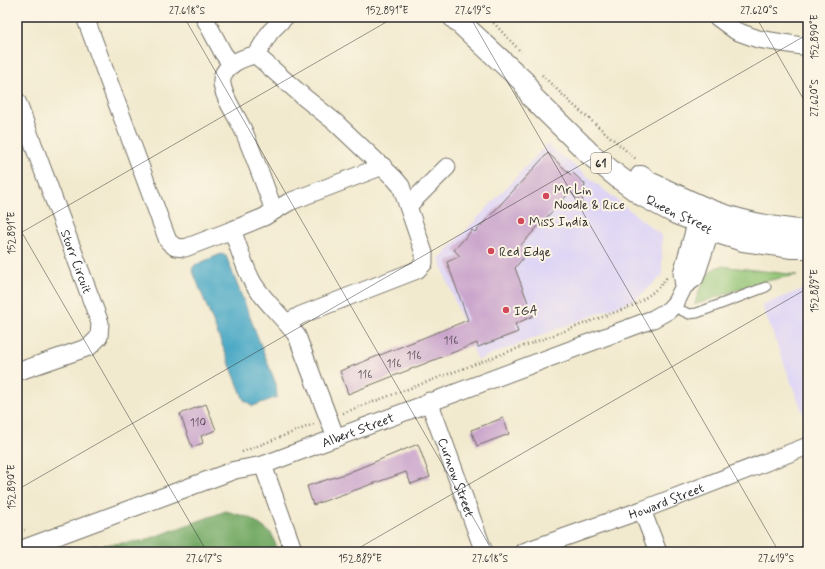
<svg xmlns="http://www.w3.org/2000/svg" width="825" height="569" font-family="Mynerve,sans-serif">
  <style>
    .built { fill: #ded5f5 }
    .green { fill: #92c475; stroke: #5e7850 }
    .forest { fill: #75aa66; stroke: #506a48 }
    .water { fill: #46a7c5; stroke: #386978 }
    .building { fill: #caa5cc }
    .lines { fill: none; stroke-linecap: round; stroke-linejoin: round }
    .lane-casing { stroke: #716e64; stroke-width: 11 }
    .street-casing { stroke: #716e64; stroke-width: 19 }
    .primary-casing { stroke: #716e64; stroke-width: 24 }
    .path { stroke: #716e64; stroke-width: 2.5; stroke-dasharray: 1 3; stroke-linecap: butt }
    .lane { stroke: #fff; stroke-width: 9 }
    .street { stroke: #fff; stroke-width: 17 }
    .primary { stroke: #fff; stroke-width: 22 }
    .ticks { fill: none; stroke: #2b2b2b; stroke-width: 1; stroke-opacity: 0.45 }
    .poi-dot { fill: #d1495b; stroke: #fcf5e5; stroke-width: 1.5 }
    .labels { text-anchor: middle; stroke-width: 4; stroke-linejoin: round; paint-order: stroke }
    .number-label { font-size: 11px; fill: #534a53 }
    .shield { fill: #fcf5e5; stroke: #6a6863; stroke-width: 1 }
    .shield-label { font-size: 12px; font-weight: bold; fill: #2b2b2b }
    .poi-label { font-size: 13px; fill: #2b2b2b; stroke: #fcf5e5; text-anchor: start }
    .street-label { font-size: 13px; fill: #2b2b2b; stroke: #fcf5e5 }
    .neatline { fill: none; stroke: #2b2b2b; stroke-width: 1.5 }
    .ticks-label { font-size: 10px; text-anchor: middle; fill: #2b2b2b }
  </style>
  <rect width="100%" height="100%" fill="#fcf5e5"/>
  <filter id="ink" filterUnits="userSpaceOnUse"><feTurbulence type="fractalNoise" baseFrequency=".025" numOctaves="2"/><feDisplacementMap in="SourceGraphic" scale="8" xChannelSelector="R" yChannelSelector="G"/><feConvolveMatrix kernelMatrix="1 2 1 2 8 2 1 2 1" color-interpolation-filters="sRGB"/></filter>
  <filter id="wash" filterUnits="userSpaceOnUse"><feTurbulence type="fractalNoise" baseFrequency=".012" numOctaves="4" result="noise"/><feDisplacementMap in="SourceGraphic" scale="16" xChannelSelector="R" yChannelSelector="G"/><feGaussianBlur stdDeviation="0.9" result="paint"/><feColorMatrix in="noise" values="0 0 0 0 0 0 0 0 0 0 0 0 0 0 0 0 0 1.4 0 .05"/><feComposite in="paint" operator="in"/></filter>
  <g filter="url(#wash)">
    <rect width="100%" height="100%" fill="#f2eacf"/>
    <path class="built" d="M547,144L662,236V276L636,299L477,360L439,259Z
      M808,287V427L762,305Z"/>
    <path class="green" d="M721,266L797,275L760,282L694,305C700,291 704,270 721,266Z"/>
    <path class="forest" d="M226,511L251,518L272,534L278,552H81L92,546L143,541Z"/>
    <path class="water" d="M221,254L226,256L276,384L277,397L253,406L244,400L192,269L195,265Z"/>
    <g id="blocks">
      <path class="building" d="M548,153L571,175L573,173L585,184L582,203L570,192L521,245L528,252L515,268L533,316L515,324L518,332L478,347L477,343L348,394L340,371L468,320L447,262L460,256L454,250L472,230L475,232Z
        M206,404L216,430L201,436L203,443L192,447L180,414Z
        M503,418L509,434L477,446L471,430Z
        M418,444L430,477L411,484L406,472L313,505L307,486L345,474Z"/>
    </g>
  </g>
  <g filter="url(#ink)">
    <use href="#blocks" fill-opacity="0" stroke="#716e64" stroke-width="1"/>
    <g class="lines">
      <g class="lane-casing">
        <path id="lane" d="M672,306L689,314L697,313L766,287"/>
      </g>
      <g class="street-casing">
        <g id="street">
          <path d="M85,17L168,241L175,247L185,248L232,230C239,247 244,267 253,283C265,302 283,317 297,336L336,438"/>
          <path d="M204,17L223,53L232,65"/>
          <path d="M717,17L736,31L758,39L808,47"/>
          <path d="M256,55L270,32L285,17"/>
          <path id="s1" d="M17,101L100,323L99,337L89,347L17,372"/>
          <path d="M408,206L447,167"/>
          <path d="M274,211C265,185 255,159 245,134C239,119 224,99 222,84C220,66 243,57 256,55L305,98L335,122L395,179L401,186L424,253V263L417,270L301,315L287,323"/>
          <path d="M232,230L264,217L289,202L383,166"/>
          <path d="M684,286L682,273L697,221L706,213"/>
          <path id="s2" d="M429,401L484,552"/>
          <path d="M263,465L294,552"/>
          <path d="M642,510L658,552"/>
          <path id="s3" d="M17,551L235,470L263,465L653,319L669,310L676,302L684,286L695,278L711,230L710,218"/>
          <path id="s4" d="M523,552L642,510L808,446"/>
        </g>
      </g>
      <g class="primary-casing">
        <g id="primary">
          <path id="s5" d="M454,17L524,82L532,97L590,154L618,177L644,196L676,213L697,221L711,230L743,240L792,247H808"/>
          <path d="M641,177L649,183C670,192 690,203 711,211C743,223 775,229 808,232"/>
        </g>
      </g>
      <path class="path" d="M431,17L436,22
        M488,17L521,52
        M542,75L571,103L637,160
        M343,413L632,306C646,298 658,290 667,277
        M242,452L314,424
        M17,527L25,530"/>
      <use href="#lane" class="lane"/>
      <use href="#street" class="street"/>
      <use href="#primary" class="primary"/>
    </g>
  </g>
  <path class="ticks" d="M184,17L493,552M470,17L779,552M756,17L808,107M17,224L207,552M17,235L395,17M17,490L808,34M352,552L808,288M793,552L808,543"/>
  <g class="poi-dot">
    <circle cx="546" cy="196" r="4"/>
    <circle cx="521" cy="221" r="4"/>
    <circle cx="491" cy="251" r="4"/>
    <circle cx="506" cy="310" r="4"/>
  </g>
  <g class="labels">
    <g class="number-label">
      <text x="451" y="344">116</text>
      <text x="414" y="359">116</text>
      <text x="394" y="367">116</text>
      <text x="365" y="378">116</text>
      <text x="198" y="426">110</text>
    </g>
    <rect class="shield" x="591" y="153" width="20" height="20" rx="3"/>
    <g class="shield-label">
      <text x="601" y="167">61</text>
    </g>
    <g class="poi-label">
      <text x="554" y="194">Mr Lin<tspan x="554" dy="15">Noodle &amp; Rice</tspan></text>
      <text x="529" y="226">Miss India</text>
      <text x="499" y="256">Red Edge</text>
      <text x="514" y="315">IGA</text>
    </g>
    <g class="street-label">
      <text dy="5" stroke="none"><textPath href="#s5" startOffset="302">Queen Street</textPath></text>
      <text dy="5" stroke="none"><textPath href="#s1" startOffset="171">Storr Circuit</textPath></text>
      <text dy="5" stroke="none"><textPath href="#s3" startOffset="362">Albert Street</textPath></text>
      <text dy="5" stroke="none"><textPath href="#s2" startOffset="81">Curnow Street</textPath></text>
      <text dy="5" stroke="none"><textPath href="#s4" startOffset="152">Howard Street</textPath></text>
    </g>
  </g>
  <rect width="825" height="569" fill="none" stroke="#fcf5e5" stroke-width="44"/>
  <rect x="22" y="22" width="781" height="525" class="neatline"/>
  <g class="ticks-label">
    <text x="187" y="14">27.618°S</text>
    <text x="387" y="14">152.891°E</text>
    <text x="473" y="14">27.619°S</text>
    <text x="759" y="14">27.620°S</text>
    <text transform="translate(814 37) rotate(-90)" y="4">152.890°E</text>
    <text transform="translate(814 98) rotate(-90)" y="4">27.620°S</text>
    <text transform="translate(11 233) rotate(-90)" y="4">152.891°E</text>
    <text transform="translate(814 291) rotate(-90)" y="4">152.889°E</text>
    <text transform="translate(11 487) rotate(-90)" y="4">152.890°E</text>
    <text x="204" y="562">27.617°S</text>
    <text x="360" y="562">152.889°E</text>
    <text x="490" y="562">27.618°S</text>
    <text x="776" y="562">27.619°S</text>
  </g>
</svg>
